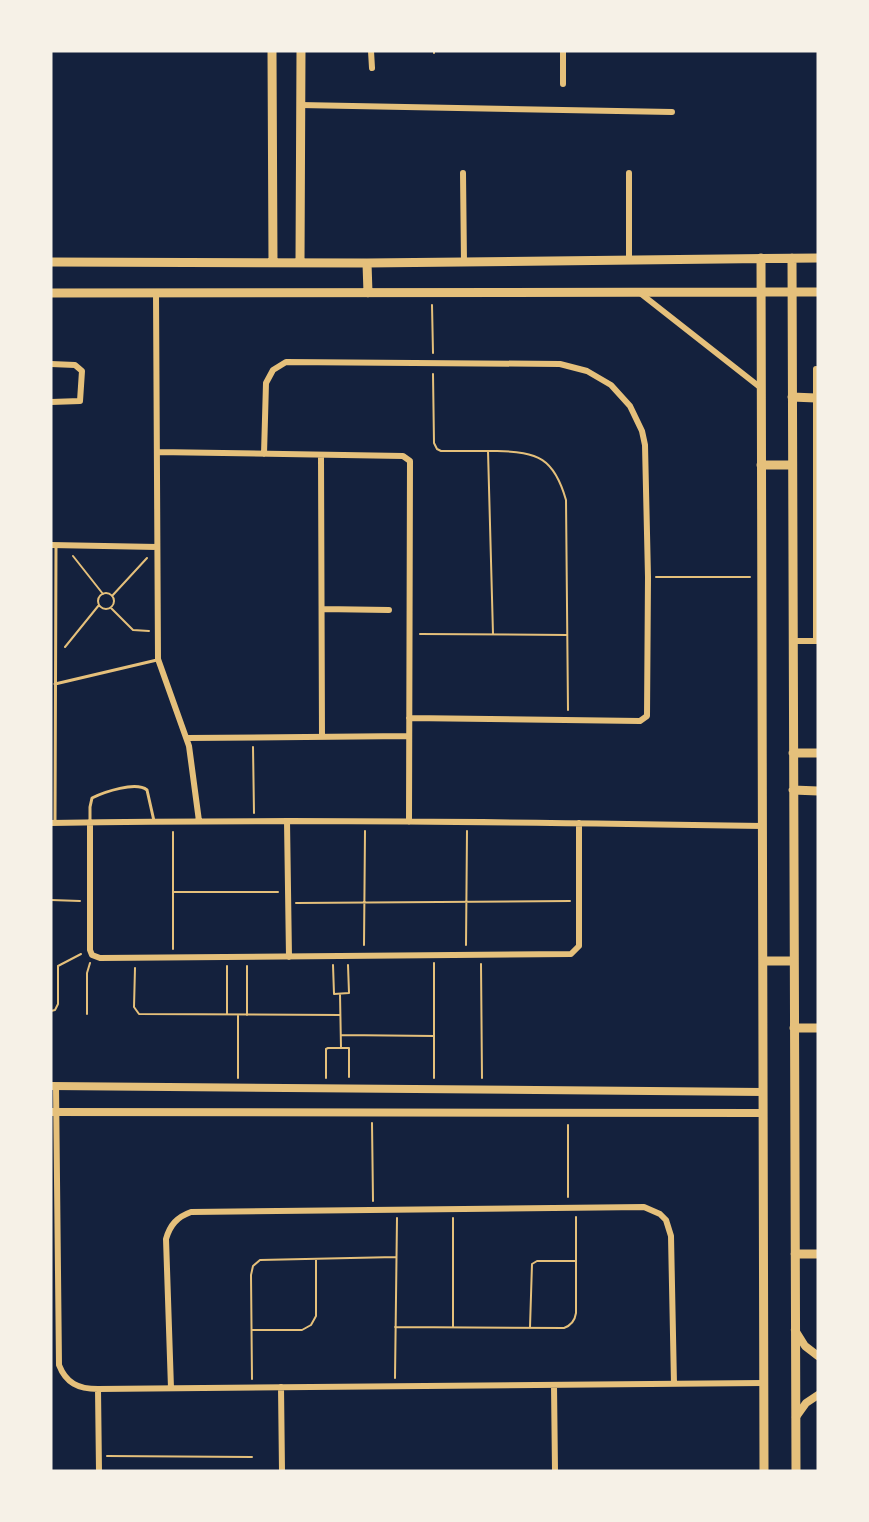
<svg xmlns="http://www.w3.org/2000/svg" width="869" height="1522" font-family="'Fira Sans',sans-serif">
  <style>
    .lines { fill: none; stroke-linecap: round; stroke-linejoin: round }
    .path { stroke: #e5c07b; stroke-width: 2 }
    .service { stroke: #e5c07b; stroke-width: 3 }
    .minor { stroke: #e5c07b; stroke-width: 6 }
    .tertiary { stroke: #e5c07b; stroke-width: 8 }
    .secondary { stroke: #e5c07b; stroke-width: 9 }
  </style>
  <rect width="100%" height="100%" fill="#14213d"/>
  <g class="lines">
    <path class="path" d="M434,51V53
      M432,305L433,353
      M433,374L434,443L437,449L441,451C459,451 478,451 497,451C538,452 554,458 566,500L568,710
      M488,451L493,634
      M73,556L103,594
      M656,577H750
      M98 601a8 8 0 1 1 16 0a8 8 0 1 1-16 0Z
      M112,596L147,558
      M111,608L133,630L149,631
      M420,634L567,635
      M65,647L99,605
      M253,747L254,813
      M173,832V949
      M173,892H278
      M51,900L80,901
      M296,903L570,901
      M364,945L365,831
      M466,945L467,831
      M481,964L482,1078
      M333,965L334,994L349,993L348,965
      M247,966V1015
      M135,968L134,1007L139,1014L340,1015
      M340,994L341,1048
      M51,1011L55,1010L58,1004V966L81,954
      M87,1014V973L90,963
      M227,1014V966
      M238,1015V1078
      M341,1035L434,1036
      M326,1078V1049L328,1048H349V1077
      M434,1078V963
      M372,1123L373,1201
      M568,1125V1197
      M453,1218V1326
      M395,1327L564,1328C572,1325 575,1320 576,1313V1217
      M530,1327L532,1264L537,1261H576
      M252,1330H302L311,1325L316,1316V1259
      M395,1378L397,1218
      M252,1379L251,1275L253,1266L260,1260L396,1257
      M107,1456L252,1457"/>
    <path class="service" d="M55,684L157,660
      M90,822V807L92,798C104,792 136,781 147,790L154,821
      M55,823L56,545"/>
    <path class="minor" d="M371,51L372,68
      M563,84V51
      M300,105L672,112
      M463,173L464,262
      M629,173V261
      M156,293L158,659L189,746L199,821
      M640,293L761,388
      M51,364L75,365L82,371L80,401L51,402
      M816,369V641
      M157,452L403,456L410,461L409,822
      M264,454L266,383L273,370L286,362L560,364L587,371L611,385L630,406L642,431L645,445L648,577L647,716L640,721L409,718
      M321,455L322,737
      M51,545L157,547
      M322,609L389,610
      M793,641H818
      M187,738L409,736
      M287,821L289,957
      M90,822V950L92,955L100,958L571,954L579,946V823
      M51,823C288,819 526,822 763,826
      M56,1086L59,1365C66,1383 78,1389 98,1389L763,1383
      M554,1385L555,1471
      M281,1387L282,1471
      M171,1388L166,1239C170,1225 177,1217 191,1212L644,1207L660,1214L666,1220L671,1236L674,1384
      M98,1389L99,1471"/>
    <path class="tertiary" d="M51,1086L763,1092
      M51,1112L763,1113
      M795,1330L805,1346L818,1356
      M796,1417L806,1403L818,1395"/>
    <path class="secondary" d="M272,51L273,262
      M761,258L764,1471
      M792,258L796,1471
      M51,262L367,263L818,258
      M300,262L301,51
      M367,263L368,293
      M51,293L818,292
      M792,397L816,398
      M761,465H792
      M793,753H818
      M793,790L818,791
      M763,961H794
      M794,1028H818
      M795,1254H818"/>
  </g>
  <rect width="869" height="1522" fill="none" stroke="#f6f1e7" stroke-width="105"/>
</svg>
